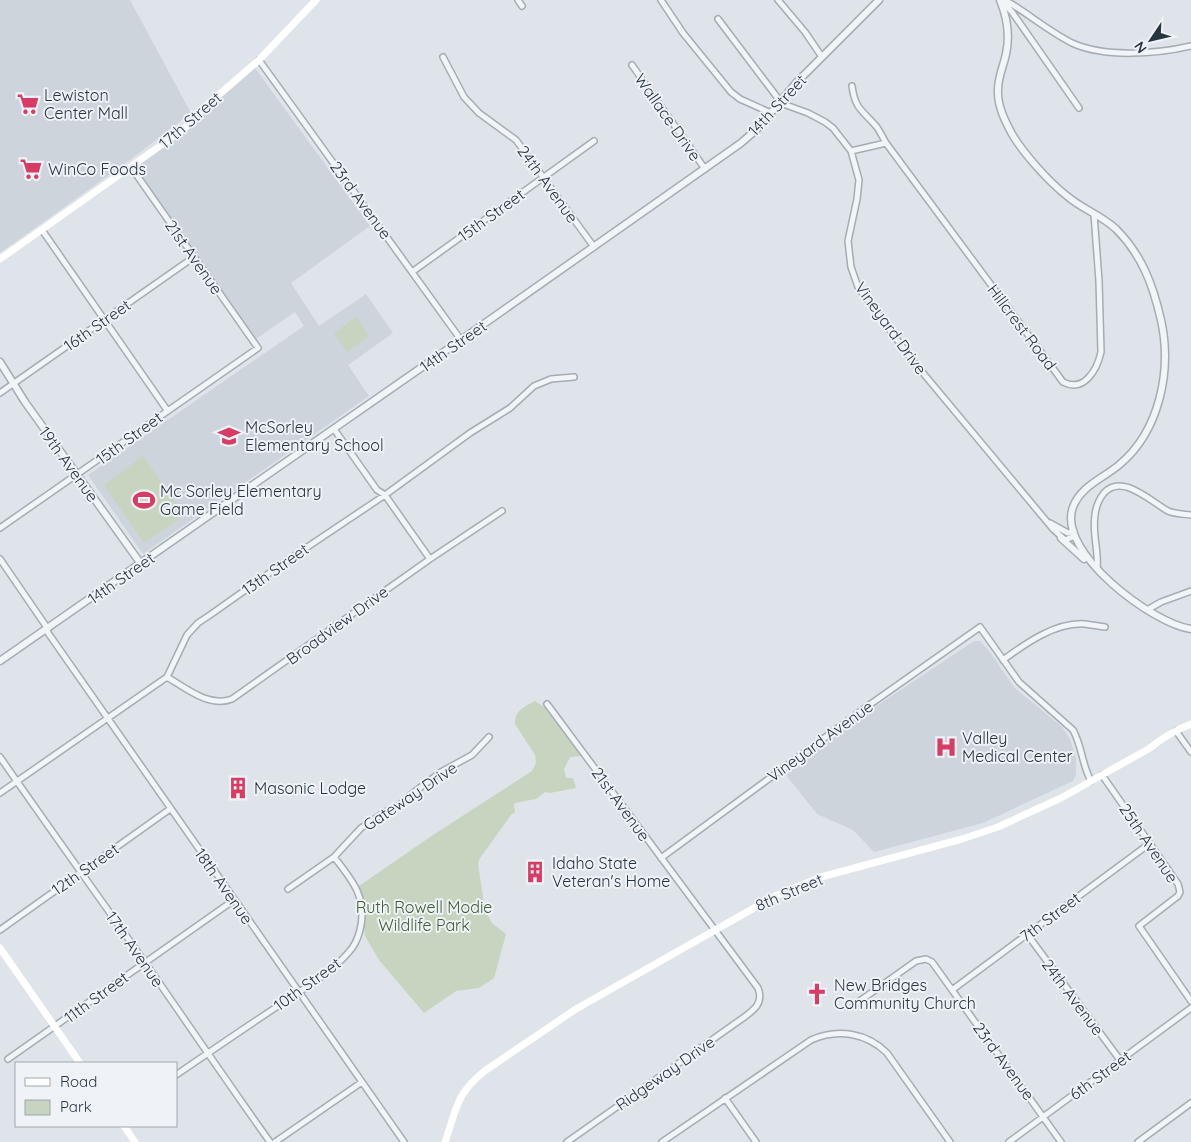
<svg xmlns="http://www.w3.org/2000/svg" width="1191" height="1142" font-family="Quicksand,sans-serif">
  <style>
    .built { fill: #cdd4dc }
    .green { fill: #c7d4c0 }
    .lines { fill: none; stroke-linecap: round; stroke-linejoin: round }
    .minor-casing { stroke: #a4acb4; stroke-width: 8 }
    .tertiary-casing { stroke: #a4acb4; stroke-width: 9 }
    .minor { stroke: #f2f5f7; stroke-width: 5 }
    .tertiary { stroke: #f2f5f7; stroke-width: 6 }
    .secondary { stroke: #fff; stroke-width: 7 }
    .labels { text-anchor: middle; stroke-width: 4; stroke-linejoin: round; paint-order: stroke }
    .poi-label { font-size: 16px; fill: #273442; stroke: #eff3f7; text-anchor: start }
    .street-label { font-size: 16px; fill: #273442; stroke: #eff3f7 }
    .park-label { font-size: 16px; fill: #405f33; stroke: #eff3f7 }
  </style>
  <rect width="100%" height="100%" fill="#dfe4ea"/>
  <path class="built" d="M0,0H130L191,113L130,160L0,253Z
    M253,65L370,226L291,283L319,326L366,294L393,333L348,365L369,396L143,554L88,475L304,326L295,312L253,341L131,167L165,143Z
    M974,641H980L990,652L1014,687L1062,727L1070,739L1076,758V775L1073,781L983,823L874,852L853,830L817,814L786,775L857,719Z"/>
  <path class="green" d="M356,317L369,336L347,352L334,333Z
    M143,456L184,515L144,543L104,485Z
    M535,701L544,707L581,756L570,757L564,769L566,778H573L576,788L550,793L545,792L536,799L515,803L514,805L515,812L511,815L480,858L478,864L485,910L492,923L506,934L494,978L479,988L456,991L424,1013L379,960L365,936L359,886L433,835L532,771L536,763L535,755L515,724C514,711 524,707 535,701Z"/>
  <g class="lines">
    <g class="minor-casing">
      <path id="minor" d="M518,0L522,6
        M661,0L683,33L731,92L740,99L771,113
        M778,0L805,32L822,57
        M1002,0L1010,3C1031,16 1050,32 1072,43C1105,58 1157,54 1191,46
        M1002,1L1012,12L1079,108
        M718,19L780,101L786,105L808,113L825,122L833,128L851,151L859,180L857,199L848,241L851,267L858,287L913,361L1053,529L1065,540L1075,536
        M443,57L464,97L479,113L516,140L594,247
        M259,60L461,340
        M632,65L705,169
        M852,86C855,109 862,110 876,126C880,131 883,138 886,143
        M851,151L886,143L1063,382C1084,393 1097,370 1101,352L1099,281L1094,214
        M42,230L167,410
        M412,272L594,141
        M0,393L194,257
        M334,429L377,490L385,495L430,559
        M1050,523L1068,533L1074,531
        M0,528L258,348L131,167
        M0,559L48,629
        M1097,569C1099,551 1092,534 1095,515C1096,507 1099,499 1104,493C1122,473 1150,501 1168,511C1175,514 1183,514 1191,515
        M1147,610L1161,602L1191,591
        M46,630L404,1142
        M1003,660C1026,643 1056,622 1085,624C1092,625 1099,626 1105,627
        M167,677C186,688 209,708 232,699L430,559L502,511
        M547,704L758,988C764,1003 754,1010 743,1018L567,1142
        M1176,731L1191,752
        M0,757C47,825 96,893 144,961C186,1021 227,1082 270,1142
        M1102,775L1178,884L1180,892L1178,896L1139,926L1191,1001
        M0,793L167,677L187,635L198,623L210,615L285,562L385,495L470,433L510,408L534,386L551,379L574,377
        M661,858L865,708L980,627L1019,682L1073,730C1082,746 1082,765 1091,781
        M288,889L334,857L361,828L385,812L397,807L413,793L441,772L472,755L489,737
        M0,930L170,809
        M1027,934L1120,1060
        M952,990L1149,844
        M854,1005L916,961L926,959L932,962L1061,1142
        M8,1059L234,900
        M176,1075C211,1051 246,1027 281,1004C302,990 332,972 348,953C354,947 358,938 360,930C368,898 352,880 334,857
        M725,1098L756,1142
        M275,1142L362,1082
        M662,1142L811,1040C838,1028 867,1033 887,1053L950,1142
        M1009,1142L1191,1008
        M1138,1142L1191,1103"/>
    </g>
    <g class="tertiary-casing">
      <path id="tertiary" d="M1000,0C1007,17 1010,36 1006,54C1003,68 997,79 998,93C998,107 1005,121 1012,134C1023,153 1049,182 1067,196C1082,209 1101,215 1116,229C1142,255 1153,285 1161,320C1172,370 1160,431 1119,465C1102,479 1081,486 1073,507C1056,552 1153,624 1191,629
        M0,362L25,402L141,564
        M1061,538L1084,559
        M0,661L461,340L741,143L757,129L797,82L879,0"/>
    </g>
    <use href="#minor" class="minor"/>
    <use href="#tertiary" class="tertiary"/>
    <path class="secondary" d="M0,259L184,129L207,105L259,60L316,0
      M0,948L80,1063
      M124,1126L135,1142
      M445,1142C457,1109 455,1094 486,1070L576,1009L777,895L821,877L962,839L998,827L1061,798L1150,748C1162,738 1176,730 1191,724"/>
  </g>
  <defs>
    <g id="supermarket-bare" transform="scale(1.725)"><path d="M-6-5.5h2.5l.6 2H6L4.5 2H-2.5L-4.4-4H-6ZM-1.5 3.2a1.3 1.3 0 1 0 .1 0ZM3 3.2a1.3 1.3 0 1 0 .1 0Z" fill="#d83b64" stroke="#eff3f7" stroke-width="2.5" paint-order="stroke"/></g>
    <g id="school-bare" transform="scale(1.725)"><path d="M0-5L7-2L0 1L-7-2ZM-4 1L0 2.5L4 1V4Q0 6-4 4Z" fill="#d83b64" stroke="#eff3f7" stroke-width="2.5" paint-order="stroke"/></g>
    <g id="stadium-bare" transform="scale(1.725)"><path d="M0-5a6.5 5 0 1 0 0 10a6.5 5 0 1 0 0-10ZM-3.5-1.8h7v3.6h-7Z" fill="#d83b64" stroke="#eff3f7" stroke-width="2.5" paint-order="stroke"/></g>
    <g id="hospital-bare" transform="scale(1.725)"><path d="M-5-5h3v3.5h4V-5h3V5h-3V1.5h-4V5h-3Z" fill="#d83b64" stroke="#eff3f7" stroke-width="2.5" paint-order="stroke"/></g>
    <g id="building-bare" transform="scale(1.725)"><path d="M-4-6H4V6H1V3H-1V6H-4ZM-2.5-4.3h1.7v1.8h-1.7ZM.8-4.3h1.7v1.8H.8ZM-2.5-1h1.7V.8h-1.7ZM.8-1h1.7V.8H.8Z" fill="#d83b64" stroke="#eff3f7" stroke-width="2.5" paint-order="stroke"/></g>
    <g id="church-bare" transform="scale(1.725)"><path d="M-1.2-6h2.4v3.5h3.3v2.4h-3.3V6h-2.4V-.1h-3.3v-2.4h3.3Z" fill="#d83b64" stroke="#eff3f7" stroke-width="2.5" paint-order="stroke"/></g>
  </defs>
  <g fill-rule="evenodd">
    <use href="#supermarket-bare" x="28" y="104"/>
    <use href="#supermarket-bare" x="31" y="169"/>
    <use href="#school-bare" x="229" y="436"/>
    <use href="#stadium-bare" x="144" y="500"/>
    <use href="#hospital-bare" x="946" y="747"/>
    <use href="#building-bare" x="238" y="788"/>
    <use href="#building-bare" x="535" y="872"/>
    <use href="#church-bare" x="817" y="994"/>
  </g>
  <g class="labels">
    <g class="poi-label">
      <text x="44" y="101">Lewiston<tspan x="44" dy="18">Center Mall</tspan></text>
      <text x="48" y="175">WinCo Foods</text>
      <text x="245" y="433">McSorley<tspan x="245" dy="18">Elementary School</tspan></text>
      <text x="160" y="497">Mc Sorley Elementary<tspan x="160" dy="18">Game Field</tspan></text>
      <text x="962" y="744">Valley<tspan x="962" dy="18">Medical Center</tspan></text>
      <text x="254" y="794">Masonic Lodge</text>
      <text x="552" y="869">Idaho State<tspan x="552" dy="18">Veteran's Home</tspan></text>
      <text x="834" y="991">New Bridges<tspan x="834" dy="18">Community Church</tspan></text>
    </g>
    <g class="street-label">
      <text transform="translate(777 105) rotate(-47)" y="6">14th Street</text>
      <text transform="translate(668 117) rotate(55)" y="6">Wallace Drive</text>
      <text transform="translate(190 120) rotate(-41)" y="6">17th Street</text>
      <text transform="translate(548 184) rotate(54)" y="6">24th Avenue</text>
      <text transform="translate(361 200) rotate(54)" y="6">23rd Avenue</text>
      <text transform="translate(491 215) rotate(-36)" y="6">15th Street</text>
      <text transform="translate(194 257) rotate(55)" y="6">21st Avenue</text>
      <text transform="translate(97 325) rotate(-35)" y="6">16th Street</text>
      <text transform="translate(1022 327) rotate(53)" y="6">Hillcrest Road</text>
      <text transform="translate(891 328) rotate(54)" y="6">Vineyard Drive</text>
      <text transform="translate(453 346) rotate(-35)" y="6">14th Street</text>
      <text transform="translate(129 438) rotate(-36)" y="6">15th Street</text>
      <text transform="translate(69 464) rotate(54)" y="6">19th Avenue</text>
      <text transform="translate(275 569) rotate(-35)" y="6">13th Street</text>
      <text transform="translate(121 578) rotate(-35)" y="6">14th Street</text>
      <text transform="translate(337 625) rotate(-36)" y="6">Broadview Drive</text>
      <text transform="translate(820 741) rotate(-36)" y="6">Vineyard Avenue</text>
      <text transform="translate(410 796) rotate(-34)" y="6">Gateway Drive</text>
      <text transform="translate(621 804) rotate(54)" y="6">21st Avenue</text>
      <text transform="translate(1149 843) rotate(56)" y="6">25th Avenue</text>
      <text transform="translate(85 869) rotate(-35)" y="6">12th Street</text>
      <text transform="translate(224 886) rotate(55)" y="6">18th Avenue</text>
      <text transform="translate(789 892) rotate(-23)" y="6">8th Street</text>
      <text transform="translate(1050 917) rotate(-37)" y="6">7th Street</text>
      <text transform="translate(135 949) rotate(55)" y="6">17th Avenue</text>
      <text transform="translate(307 984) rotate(-36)" y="6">10th Street</text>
      <text transform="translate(96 997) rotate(-36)" y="6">11th Street</text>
      <text transform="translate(1073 997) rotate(53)" y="6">24th Avenue</text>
      <text transform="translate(1004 1061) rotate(54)" y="6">23rd Avenue</text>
      <text transform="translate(665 1073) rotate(-35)" y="6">Ridgeway Drive</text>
      <text transform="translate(1100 1075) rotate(-36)" y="6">6th Street</text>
    </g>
    <g class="park-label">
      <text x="424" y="913">Ruth Rowell Modie<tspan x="424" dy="18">Wildlife Park</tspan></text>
    </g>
  </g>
  <rect x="15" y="1062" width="162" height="65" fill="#eff3f7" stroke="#9fa7af"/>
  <rect x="25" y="1078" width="25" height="8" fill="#ffffff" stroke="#9fa7af"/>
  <text x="60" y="1087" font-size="15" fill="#273442">Road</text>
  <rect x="25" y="1100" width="25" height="15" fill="#c7d4c0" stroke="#9fa7af"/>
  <text x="60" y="1112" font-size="15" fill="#273442">Park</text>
  <g transform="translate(1151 40) rotate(235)" stroke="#eff3f7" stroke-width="4" paint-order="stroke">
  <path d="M0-4L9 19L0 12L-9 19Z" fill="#273442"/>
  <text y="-8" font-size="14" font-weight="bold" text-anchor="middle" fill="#273442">N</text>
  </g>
</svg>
